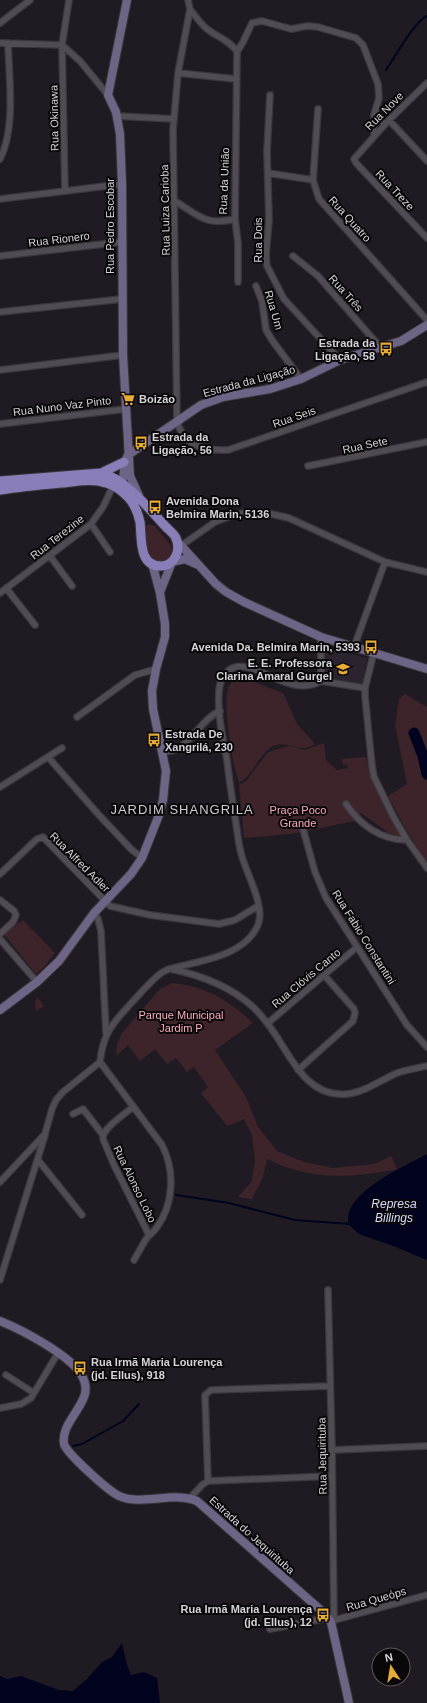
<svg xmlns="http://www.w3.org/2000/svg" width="427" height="1703" font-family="Helvetica,sans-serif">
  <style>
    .built { fill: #2b242f }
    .green { fill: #3d242a }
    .water { fill: #01031f }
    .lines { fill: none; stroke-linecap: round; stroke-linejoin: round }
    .stream { stroke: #01031f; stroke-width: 2 }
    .river { stroke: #01031f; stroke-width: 11 }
    .street-casing { stroke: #3b373d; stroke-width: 8 }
    .secondary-casing { stroke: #3b373d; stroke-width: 10 }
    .primary-casing { stroke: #3b373d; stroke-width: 11 }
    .street { stroke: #514c54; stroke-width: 5.5 }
    .secondary { stroke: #6e6586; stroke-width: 8 }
    .primary { stroke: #8a7eb8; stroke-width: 9 }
    .labels { text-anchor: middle; stroke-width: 4; stroke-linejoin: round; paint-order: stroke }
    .street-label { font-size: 11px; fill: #d6d3d8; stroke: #09070a }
    .poi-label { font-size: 11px; font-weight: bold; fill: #d6d3d8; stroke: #09070a; text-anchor: start }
    .park-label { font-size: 11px; fill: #faabbb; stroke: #09070a }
    .water-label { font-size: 12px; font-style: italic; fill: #d3def8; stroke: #09070a }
    .quarter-label { font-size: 13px; letter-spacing: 1px; fill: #d0cad3; stroke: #09070a }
  </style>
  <rect width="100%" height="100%" fill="#201b22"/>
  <path class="built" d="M323,648L367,658L362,685L321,680Z"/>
  <path class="green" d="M148,524L155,526L171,546L173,556L162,565L147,558L144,529Z
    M241,677L283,693L297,724L315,744C312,746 307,749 303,748C293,748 283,741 273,746C259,753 251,779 239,782C232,764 223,707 228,689C230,682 235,679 241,677Z
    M405,694L427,707V862L406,830L388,796L407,784L395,725L399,699Z
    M324,743L326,760L337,770L348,768L347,764L343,765L342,759L366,757L369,771L402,835L400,837L389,833L361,813L355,821L291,834L244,838L239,783L241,784L247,780L267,753L274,750L289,746L305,750Z
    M23,920L55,953L44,967L36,974L4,934Z
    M172,983C207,986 229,1001 253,1023L215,1050L246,1097L258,1127L277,1151L304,1162L333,1168L375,1164L391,1156L397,1169C364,1176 325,1180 293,1169C284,1167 276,1163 267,1159L263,1177L252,1199L238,1197L252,1181L255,1160L252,1135L244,1119L227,1126L201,1093L208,1087L194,1067L187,1072L176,1058L167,1064L155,1049L140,1061L128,1045L116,1056L117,1045L122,1033L160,989Z
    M37,997L44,1006L36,1011L35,1002Z"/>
  <path class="water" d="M427,1154V1260L396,1247L359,1234L348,1224C348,1220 348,1216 349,1212C359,1186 403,1167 427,1154Z
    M122,1643L127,1665L131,1675L144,1672L157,1678L160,1703H0V1676L7,1679L21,1676L59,1690L73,1691L87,1679L102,1662L112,1657Z"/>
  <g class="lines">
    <path class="stream" d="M386,70C395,57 414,22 427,16
      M176,1195L229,1203L295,1220L350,1224
      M73,1446L82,1444L123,1421L139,1404"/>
    <path class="river" d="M414,733L423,756L427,774"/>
    <g class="street-casing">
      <path id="street" d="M188,0L190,9L178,73L173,130L177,421C183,446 206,451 228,450L427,382
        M0,23L30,0
        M0,43L62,45L80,61L108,95
        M237,52L243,42L252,23L262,21L291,29L308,26L318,27L356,38L363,45L378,84L379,98L374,115V136
        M178,73L236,79
        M427,83L389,120L354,159L356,163L427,238
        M270,95L267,151L269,220L266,255L267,266L284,299L340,360
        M318,109L313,180L319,199L427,320
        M374,115L385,124
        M117,116L174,119
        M389,120L427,161
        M0,159C16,128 9,78 8,43
        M268,173L313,180
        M65,191L62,45L69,0
        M0,199L122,184
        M175,201C199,216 206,226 235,219L237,52C232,42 216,36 207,29C200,23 195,16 190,9
        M235,219L238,243V282
        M0,256L121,242
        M293,256L318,276L381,348
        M256,286L262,301L266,330L272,340L301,379
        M0,312L122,299
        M0,370L123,355
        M0,424L126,409
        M308,466L427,442
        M91,524L110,552
        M182,545L215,522L233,515L251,512L267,513L289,518L385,562L427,572
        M50,556L72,586
        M6,588L35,625
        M0,593L91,524L103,507L113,486
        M321,637V681L365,688
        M354,647L385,562
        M374,652L365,688V696L372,766L374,777L394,818L407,840L427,868
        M77,717L135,675L156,669
        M162,751C187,756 198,720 220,711
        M48,757L98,814L131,849L142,858
        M0,787L62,748
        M346,804C360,825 381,840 407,840
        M303,829L315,872L326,898L407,1025L427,1047
        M0,874L37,839L43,837L110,906L150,915L219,924L235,920L258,906
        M0,900L14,911L16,915L13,922L0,934
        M94,913L98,919L101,931L106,1033
        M0,939L37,982
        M171,969C200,975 231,987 253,1007C258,1012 263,1017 267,1023C289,1050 303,1098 347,1094C365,1092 381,1080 397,1073C407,1070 417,1068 427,1066
        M268,1023L357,947
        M298,1070L353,1021L355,1013L354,1009L324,975
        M133,1107C125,1114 102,1128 103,1139L114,1165L149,1235
        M73,1114L83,1109L103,1135
        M38,1160L82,1215
        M0,1182L45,1134L52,1109L56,1100L63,1092L100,1062
        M134,1260C138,1253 142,1246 146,1239C149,1235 154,1232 157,1227C174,1204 175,1170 162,1145L100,1062C103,1031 115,1021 135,999C143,990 151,981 161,973L169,969C198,961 244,957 258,925C266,906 245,871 241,853C238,841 237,829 235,817C232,798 229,779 227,760C223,738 217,714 219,691C219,684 223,675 229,670C253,654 287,700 321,681
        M0,1280L45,1135
        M328,1290L332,1450L334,1621
        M6,1375L34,1393
        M0,1408L21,1404L31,1398L58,1353
        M332,1450L427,1446
        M208,1481L205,1395L211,1390L330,1386
        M190,1498L202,1485L208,1481L332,1476
        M331,1621L427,1595
        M270,1629L328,1618"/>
    </g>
    <g class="secondary-casing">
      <path id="secondary" d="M127,0L108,95L116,112L120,134L122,184L123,355L130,476L139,496
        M119,489C126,479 122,466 128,455L201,405L223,397L270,389L301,379L340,360L401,341L427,325
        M176,540L216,584L226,592L244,602L321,637L427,669
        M160,592L172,562L185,559L196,564
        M0,1010L37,982L59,961L94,913L131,874L142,858L159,815L163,800L166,771L153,709L152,691L156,669L165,637V624L160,593L152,563
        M0,1321C22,1330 68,1354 81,1374C85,1381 87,1390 84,1397C78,1413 61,1427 64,1444C67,1454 105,1487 114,1493C136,1509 172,1490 197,1501L324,1613L331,1622L349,1703"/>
    </g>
    <g class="primary-casing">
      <path id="primary" d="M101,473L124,462
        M0,481L101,473C126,479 149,509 166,527C169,530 174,534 176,538C181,550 175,565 162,566C138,567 142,538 140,522C138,513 135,505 129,498C123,492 114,485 106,483C92,478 75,482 61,483C40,485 20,487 0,490"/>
    </g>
    <use href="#street" class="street"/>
    <use href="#secondary" class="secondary"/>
    <use href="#primary" class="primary"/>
  </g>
  <defs>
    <g id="bus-bare" transform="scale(1.08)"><path d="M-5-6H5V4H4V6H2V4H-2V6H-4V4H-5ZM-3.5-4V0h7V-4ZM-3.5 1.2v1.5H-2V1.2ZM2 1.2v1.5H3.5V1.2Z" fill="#e6ac36" stroke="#09070a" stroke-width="2.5" paint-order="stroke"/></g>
    <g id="supermarket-bare" transform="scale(1.08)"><path d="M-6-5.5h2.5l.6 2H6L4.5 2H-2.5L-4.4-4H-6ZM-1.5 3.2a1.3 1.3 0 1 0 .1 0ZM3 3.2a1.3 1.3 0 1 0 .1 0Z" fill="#e6ac36" stroke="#09070a" stroke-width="2.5" paint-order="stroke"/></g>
    <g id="school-bare" transform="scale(1.08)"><path d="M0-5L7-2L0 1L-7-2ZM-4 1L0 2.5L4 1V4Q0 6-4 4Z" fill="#e6ac36" stroke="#09070a" stroke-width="2.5" paint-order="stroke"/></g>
  </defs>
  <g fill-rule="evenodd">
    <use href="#bus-bare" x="386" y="349"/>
    <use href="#supermarket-bare" x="128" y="399"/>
    <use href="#bus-bare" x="141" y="443"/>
    <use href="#bus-bare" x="155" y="507"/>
    <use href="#bus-bare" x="371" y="647"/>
    <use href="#school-bare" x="343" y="669"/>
    <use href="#bus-bare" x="154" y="740"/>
    <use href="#bus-bare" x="80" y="1368"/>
    <use href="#bus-bare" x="323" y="1615"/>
  </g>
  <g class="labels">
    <g class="street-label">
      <text transform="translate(384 111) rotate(-45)" y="4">Rua Nove</text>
      <text transform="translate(54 118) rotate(-91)" y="4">Rua Okinawa</text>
      <text transform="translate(224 181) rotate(-88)" y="4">Rua da União</text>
      <text transform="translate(395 190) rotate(47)" y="4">Rua Treze</text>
      <text transform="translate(165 210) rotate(-91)" y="4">Rua Luiza Carioba</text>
      <text transform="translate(350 219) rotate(48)" y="4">Rua Quatro</text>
      <text transform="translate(110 226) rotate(-90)" y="4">Rua Pedro Escobar</text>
      <text transform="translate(59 239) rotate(-7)" y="4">Rua Rionero</text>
      <text transform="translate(258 240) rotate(-90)" y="4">Rua Dois</text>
      <text transform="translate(346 293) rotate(48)" y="4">Rua Três</text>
      <text transform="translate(274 310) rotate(74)" y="4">Rua Um</text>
      <text transform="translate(249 381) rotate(-15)" y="4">Estrada da Ligação</text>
      <text transform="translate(62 406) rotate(-7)" y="4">Rua Nuno Vaz Pinto</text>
      <text transform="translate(294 417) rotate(-19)" y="4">Rua Seis</text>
      <text transform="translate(365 445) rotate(-12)" y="4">Rua Sete</text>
      <text transform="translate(57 537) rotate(-38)" y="4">Rua Terezine</text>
      <text transform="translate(80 862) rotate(45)" y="4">Rua Alfred Adler</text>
      <text transform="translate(364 937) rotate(58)" y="4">Rua Fabio Constantini</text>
      <text transform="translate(306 978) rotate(-40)" y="4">Rua Clóvis Canto</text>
      <text transform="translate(135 1184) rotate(64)" y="4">Rua Alonso Lobo</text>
      <text transform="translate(322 1456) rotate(-91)" y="4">Rua Jequirituba</text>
      <text transform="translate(252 1535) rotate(42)" y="4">Estrada do Jequirituba</text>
      <text transform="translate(376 1599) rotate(-16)" y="4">Rua Queóps</text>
    </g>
    <g class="poi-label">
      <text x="375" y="347" text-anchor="end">Estrada da<tspan x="375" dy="13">Ligação, 58</tspan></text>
      <text x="139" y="403">Boizão</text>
      <text x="152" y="441">Estrada da<tspan x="152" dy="13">Ligação, 56</tspan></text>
      <text x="166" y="505">Avenida Dona<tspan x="166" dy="13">Belmira Marin, 5136</tspan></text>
      <text x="360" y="651" text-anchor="end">Avenida Da. Belmira Marin, 5393</text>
      <text x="332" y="667" text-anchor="end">E. E. Professora<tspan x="332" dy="13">Clarina Amaral Gurgel</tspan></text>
      <text x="165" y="738">Estrada De<tspan x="165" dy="13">Xangrilá, 230</tspan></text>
      <text x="91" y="1366">Rua Irmã Maria Lourença<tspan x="91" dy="13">(jd. Ellus), 918</tspan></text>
      <text x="312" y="1613" text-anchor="end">Rua Irmã Maria Lourença<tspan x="312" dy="13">(jd. Ellus), 12</tspan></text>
    </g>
    <g class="park-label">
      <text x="298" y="814">Praça Poco<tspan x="298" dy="13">Grande</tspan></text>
      <text x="181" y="1019">Parque Municipal<tspan x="181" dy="13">Jardim P</tspan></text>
    </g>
    <g class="water-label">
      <text x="394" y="1208">Represa<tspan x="394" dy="14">Billings</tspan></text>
    </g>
    <g class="quarter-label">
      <text x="182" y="814">JARDIM SHANGRILA</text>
    </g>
  </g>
  <g transform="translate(391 1667) rotate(348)"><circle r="19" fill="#09070a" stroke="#5b595c"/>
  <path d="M0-3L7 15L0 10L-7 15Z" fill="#e6ac36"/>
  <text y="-6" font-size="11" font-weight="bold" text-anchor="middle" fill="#d6d3d8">N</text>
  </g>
</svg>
